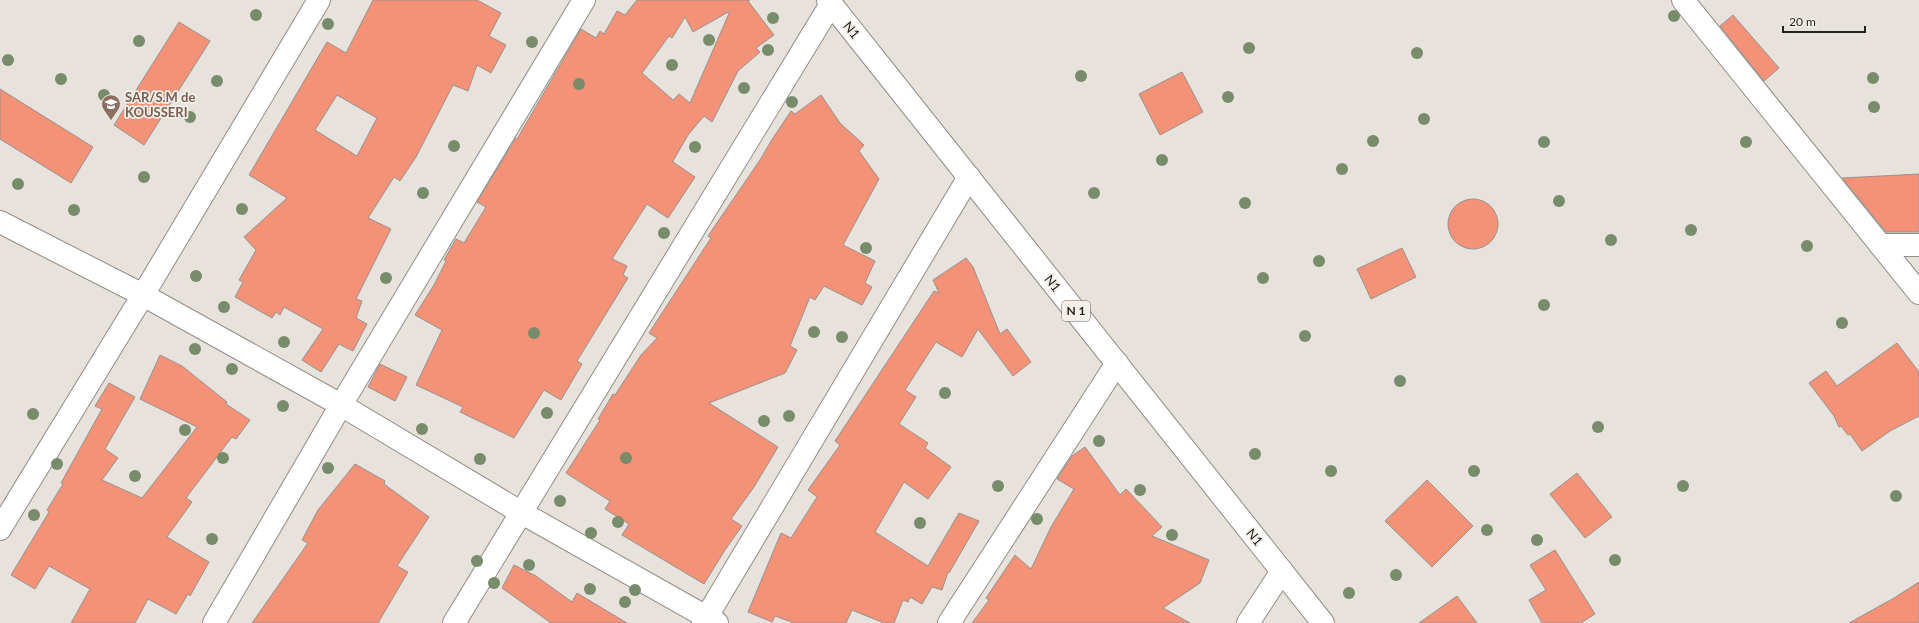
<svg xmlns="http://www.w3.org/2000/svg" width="1919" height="623" font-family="Lato,sans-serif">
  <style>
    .building { fill: #f39276; stroke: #99918f; fill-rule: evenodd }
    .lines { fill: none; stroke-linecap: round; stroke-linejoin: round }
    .minor-casing { stroke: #908c86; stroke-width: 24 }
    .highway-casing { stroke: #908c86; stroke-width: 24 }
    .minor { stroke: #fff; stroke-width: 22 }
    .highway { stroke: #fff; stroke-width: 22 }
    .tree { fill: #788b6a }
    .labels { text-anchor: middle; stroke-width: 3.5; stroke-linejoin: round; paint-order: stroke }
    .shield { fill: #f4efe9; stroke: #62605c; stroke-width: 1 }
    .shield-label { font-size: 12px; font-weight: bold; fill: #242220 }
    .street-label { font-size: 13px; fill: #242220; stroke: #f4efe9 }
    .education-label { font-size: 13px; font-weight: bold; fill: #785e54; stroke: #f4efe9; text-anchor: start }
  </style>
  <rect width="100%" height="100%" fill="#e7e2dc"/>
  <path class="building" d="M373,0H477L501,13L489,36L506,45L491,73L477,65L468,91L453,85L416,157L400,181L394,177L368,218L391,229L356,299L362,301L356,318L367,324L353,351L339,344L321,372L302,360L323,329L284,307L280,315L276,312L272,318L235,297L243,282L239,280L256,250L244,237L287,198L249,175L327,42L346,53ZM337,95L377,118L357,156L315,130Z
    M637,0H750L748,1L774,35L756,48L760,52L738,71L712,122L704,116L688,135L673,161V162L695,177L668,218L647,204L612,259L627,266L623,275L628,278L577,361L582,364L561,400L544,390L514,438L460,412L463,407L416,385L442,330L415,315L434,285L446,261L444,260L456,239L464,243L486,207L477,202L516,138L517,139L581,29L596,38L600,31L604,34L617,11L625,15ZM730,11L690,103L679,94L673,100L642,73L669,36L672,38L685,17L693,32Z
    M1733,15L1779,68L1764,81L1720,26Z
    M179,22L210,41L144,145L114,125Z
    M1182,72L1203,112L1160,135L1139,94Z
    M0,89L93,147L71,183L0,139Z
    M821,95L840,123L864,145L859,151L879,179L843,245L875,261L865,283L872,287L862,305L824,286L815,300L810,297L790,346L797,350L785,373L709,403L778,447L754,487L731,519L742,526L725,550L704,584L622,535L629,524L605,509L610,501L566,473L600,420L598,419L613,394L615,395L641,355L657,338L649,333L711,238L708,236L760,160L771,141L791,111L795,114Z
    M1919,174V232H1886L1842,178Z
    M1448 224a25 25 0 1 1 50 0a25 25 0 1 1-50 0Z
    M1402,248L1416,277L1371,299L1357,269Z
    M966,258L973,267L1000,334L1007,329L1031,362L1013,376L978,329L962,357L936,342L905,390L916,397L899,424L928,443L925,448L951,467L928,499L904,482L875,532L928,566L959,513L979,521L949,573L948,572L942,590L932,587L922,604L910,597L908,602L903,600L894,623H884L852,610L846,623H794L775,616L772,622L748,612L781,533L791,538L817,497L808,490L840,445L835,441L934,291L939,293L933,280Z
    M1897,343L1919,372V416L1890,431L1862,451L1850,434L1848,435L1841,426L1839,427L1834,416L1809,383L1826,371L1837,386Z
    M160,355L182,366L227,402L226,404L250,420L236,439L232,437L186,498L192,502L167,537L209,562L190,596L188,594L176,614L148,599L135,623H71L90,589L49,566L35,589L11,575L49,512L47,510L63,484L61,483L102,409L95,406L109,383L135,397L105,449L118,458L102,480L142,498L197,427L140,399Z
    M380,364L407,377L395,401L368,387Z
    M1085,447L1120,495L1126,489L1162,527L1152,536L1209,560L1200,583L1163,608L1190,623H972L989,600L986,598L1015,555L1031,569L1051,527L1074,489L1057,479L1072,456Z
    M355,464L385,481L384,484L429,517L397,566L408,572L378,623H252L308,543L302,540L318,510Z
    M1577,473L1612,517L1585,538L1550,494Z
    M1427,480L1473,526L1432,567L1385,521Z
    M1555,550L1595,614L1581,623H1542L1529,600L1546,590L1530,565Z
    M514,565L536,576L572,602L577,593L627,623H551L502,588Z
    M1919,582V623H1849L1894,598Z
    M1457,596L1477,623H1419Z"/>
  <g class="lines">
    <g class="minor-casing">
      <path id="minor" d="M1683,0L1919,293
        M0,222L143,295L341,405L522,513L717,623
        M1880,245H1919
        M0,529L143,295L319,0
        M214,623L341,405L584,0
        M454,623L831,4
        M703,623L969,177
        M949,623L1117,363
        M1248,623L1282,571"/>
    </g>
    <g class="highway-casing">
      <path id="highway" d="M828,0L1323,623"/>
    </g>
    <use href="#minor" class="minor"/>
    <use href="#highway" class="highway"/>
  </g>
  <g class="tree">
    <circle cx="256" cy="15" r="6"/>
    <circle cx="1674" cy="16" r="6"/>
    <circle cx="773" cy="18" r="6"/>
    <circle cx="328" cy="24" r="6"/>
    <circle cx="709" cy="40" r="6"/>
    <circle cx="139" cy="41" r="6"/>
    <circle cx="532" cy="42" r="6"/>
    <circle cx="1249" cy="48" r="6"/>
    <circle cx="768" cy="50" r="6"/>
    <circle cx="1417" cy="53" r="6"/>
    <circle cx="8" cy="60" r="6"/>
    <circle cx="672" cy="65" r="6"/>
    <circle cx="1081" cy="76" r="6"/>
    <circle cx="1873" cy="78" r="6"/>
    <circle cx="61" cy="79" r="6"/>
    <circle cx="217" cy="81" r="6"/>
    <circle cx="579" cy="84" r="6"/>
    <circle cx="744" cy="88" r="6"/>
    <circle cx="104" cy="95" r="6"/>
    <circle cx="1228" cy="97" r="6"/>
    <circle cx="792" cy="102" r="6"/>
    <circle cx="1874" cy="107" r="6"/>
    <circle cx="190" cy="117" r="6"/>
    <circle cx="1424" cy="119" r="6"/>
    <circle cx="1373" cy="141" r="6"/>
    <circle cx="1544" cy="142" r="6"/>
    <circle cx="1746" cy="142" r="6"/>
    <circle cx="454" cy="146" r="6"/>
    <circle cx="695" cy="147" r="6"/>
    <circle cx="1162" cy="160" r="6"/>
    <circle cx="1342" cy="169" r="6"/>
    <circle cx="144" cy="177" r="6"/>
    <circle cx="18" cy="184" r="6"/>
    <circle cx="423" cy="193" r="6"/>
    <circle cx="1094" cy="193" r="6"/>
    <circle cx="1559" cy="201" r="6"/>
    <circle cx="1245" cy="203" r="6"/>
    <circle cx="242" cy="209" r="6"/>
    <circle cx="74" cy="210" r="6"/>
    <circle cx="1691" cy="230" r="6"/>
    <circle cx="664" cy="233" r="6"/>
    <circle cx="1611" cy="240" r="6"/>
    <circle cx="1807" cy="246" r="6"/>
    <circle cx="866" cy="248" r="6"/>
    <circle cx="1319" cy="261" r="6"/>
    <circle cx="196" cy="276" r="6"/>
    <circle cx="386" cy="278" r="6"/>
    <circle cx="1263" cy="278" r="6"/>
    <circle cx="1544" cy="305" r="6"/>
    <circle cx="224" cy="307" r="6"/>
    <circle cx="1842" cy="323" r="6"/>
    <circle cx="814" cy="332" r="6"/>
    <circle cx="534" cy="333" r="6"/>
    <circle cx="1305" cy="336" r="6"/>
    <circle cx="842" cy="337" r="6"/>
    <circle cx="284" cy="342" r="6"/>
    <circle cx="195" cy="349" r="6"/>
    <circle cx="232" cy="369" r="6"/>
    <circle cx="1400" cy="381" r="6"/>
    <circle cx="945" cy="393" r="6"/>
    <circle cx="283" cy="406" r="6"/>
    <circle cx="547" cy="413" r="6"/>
    <circle cx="33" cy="414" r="6"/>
    <circle cx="789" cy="416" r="6"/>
    <circle cx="764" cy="421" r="6"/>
    <circle cx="1598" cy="427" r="6"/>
    <circle cx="422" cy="429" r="6"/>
    <circle cx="185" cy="430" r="6"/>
    <circle cx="1099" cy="441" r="6"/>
    <circle cx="1255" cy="454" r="6"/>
    <circle cx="223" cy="458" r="6"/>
    <circle cx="626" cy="458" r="6"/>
    <circle cx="480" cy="459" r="6"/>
    <circle cx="57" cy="464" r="6"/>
    <circle cx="328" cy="468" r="6"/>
    <circle cx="1331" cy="471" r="6"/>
    <circle cx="1474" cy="471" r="6"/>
    <circle cx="135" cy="476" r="6"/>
    <circle cx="998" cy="486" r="6"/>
    <circle cx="1683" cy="486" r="6"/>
    <circle cx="1140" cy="490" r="6"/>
    <circle cx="1896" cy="496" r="6"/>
    <circle cx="560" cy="501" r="6"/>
    <circle cx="34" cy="515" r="6"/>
    <circle cx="1037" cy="519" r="6"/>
    <circle cx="618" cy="522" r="6"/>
    <circle cx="920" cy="523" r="6"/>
    <circle cx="1487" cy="530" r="6"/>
    <circle cx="591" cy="533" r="6"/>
    <circle cx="1172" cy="535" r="6"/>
    <circle cx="212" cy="539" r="6"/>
    <circle cx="1537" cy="540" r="6"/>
    <circle cx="1615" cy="560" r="6"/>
    <circle cx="477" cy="561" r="6"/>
    <circle cx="529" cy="565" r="6"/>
    <circle cx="1396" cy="575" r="6"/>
    <circle cx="494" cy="583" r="6"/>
    <circle cx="590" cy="589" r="6"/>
    <circle cx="635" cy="590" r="6"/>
    <circle cx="1349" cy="593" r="6"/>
    <circle cx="625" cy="602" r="6"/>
  </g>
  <defs>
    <g id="school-pin" transform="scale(1)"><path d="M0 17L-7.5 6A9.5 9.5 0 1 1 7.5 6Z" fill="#8d6e63" stroke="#f4efe9"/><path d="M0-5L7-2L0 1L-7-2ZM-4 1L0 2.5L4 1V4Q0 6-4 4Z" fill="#fff"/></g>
  </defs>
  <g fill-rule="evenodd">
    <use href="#school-pin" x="111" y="104"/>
  </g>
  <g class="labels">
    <rect class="shield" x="1062" y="301" width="28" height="20" rx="3"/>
    <g class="shield-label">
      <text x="1076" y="315">N 1</text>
    </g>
    <g class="street-label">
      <text transform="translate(852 30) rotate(51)" y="5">N1</text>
      <text transform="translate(1053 283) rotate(52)" y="5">N1</text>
      <text transform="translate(1255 537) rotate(51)" y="5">N1</text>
    </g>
    <g class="education-label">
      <text x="125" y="102">SAR/S.M de<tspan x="125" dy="15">KOUSSERI</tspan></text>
    </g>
  </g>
  <path d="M1783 26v6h82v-6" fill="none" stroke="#242220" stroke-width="2"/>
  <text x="1789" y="26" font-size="12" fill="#242220" stroke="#f4efe9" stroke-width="3" paint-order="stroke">20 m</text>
</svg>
